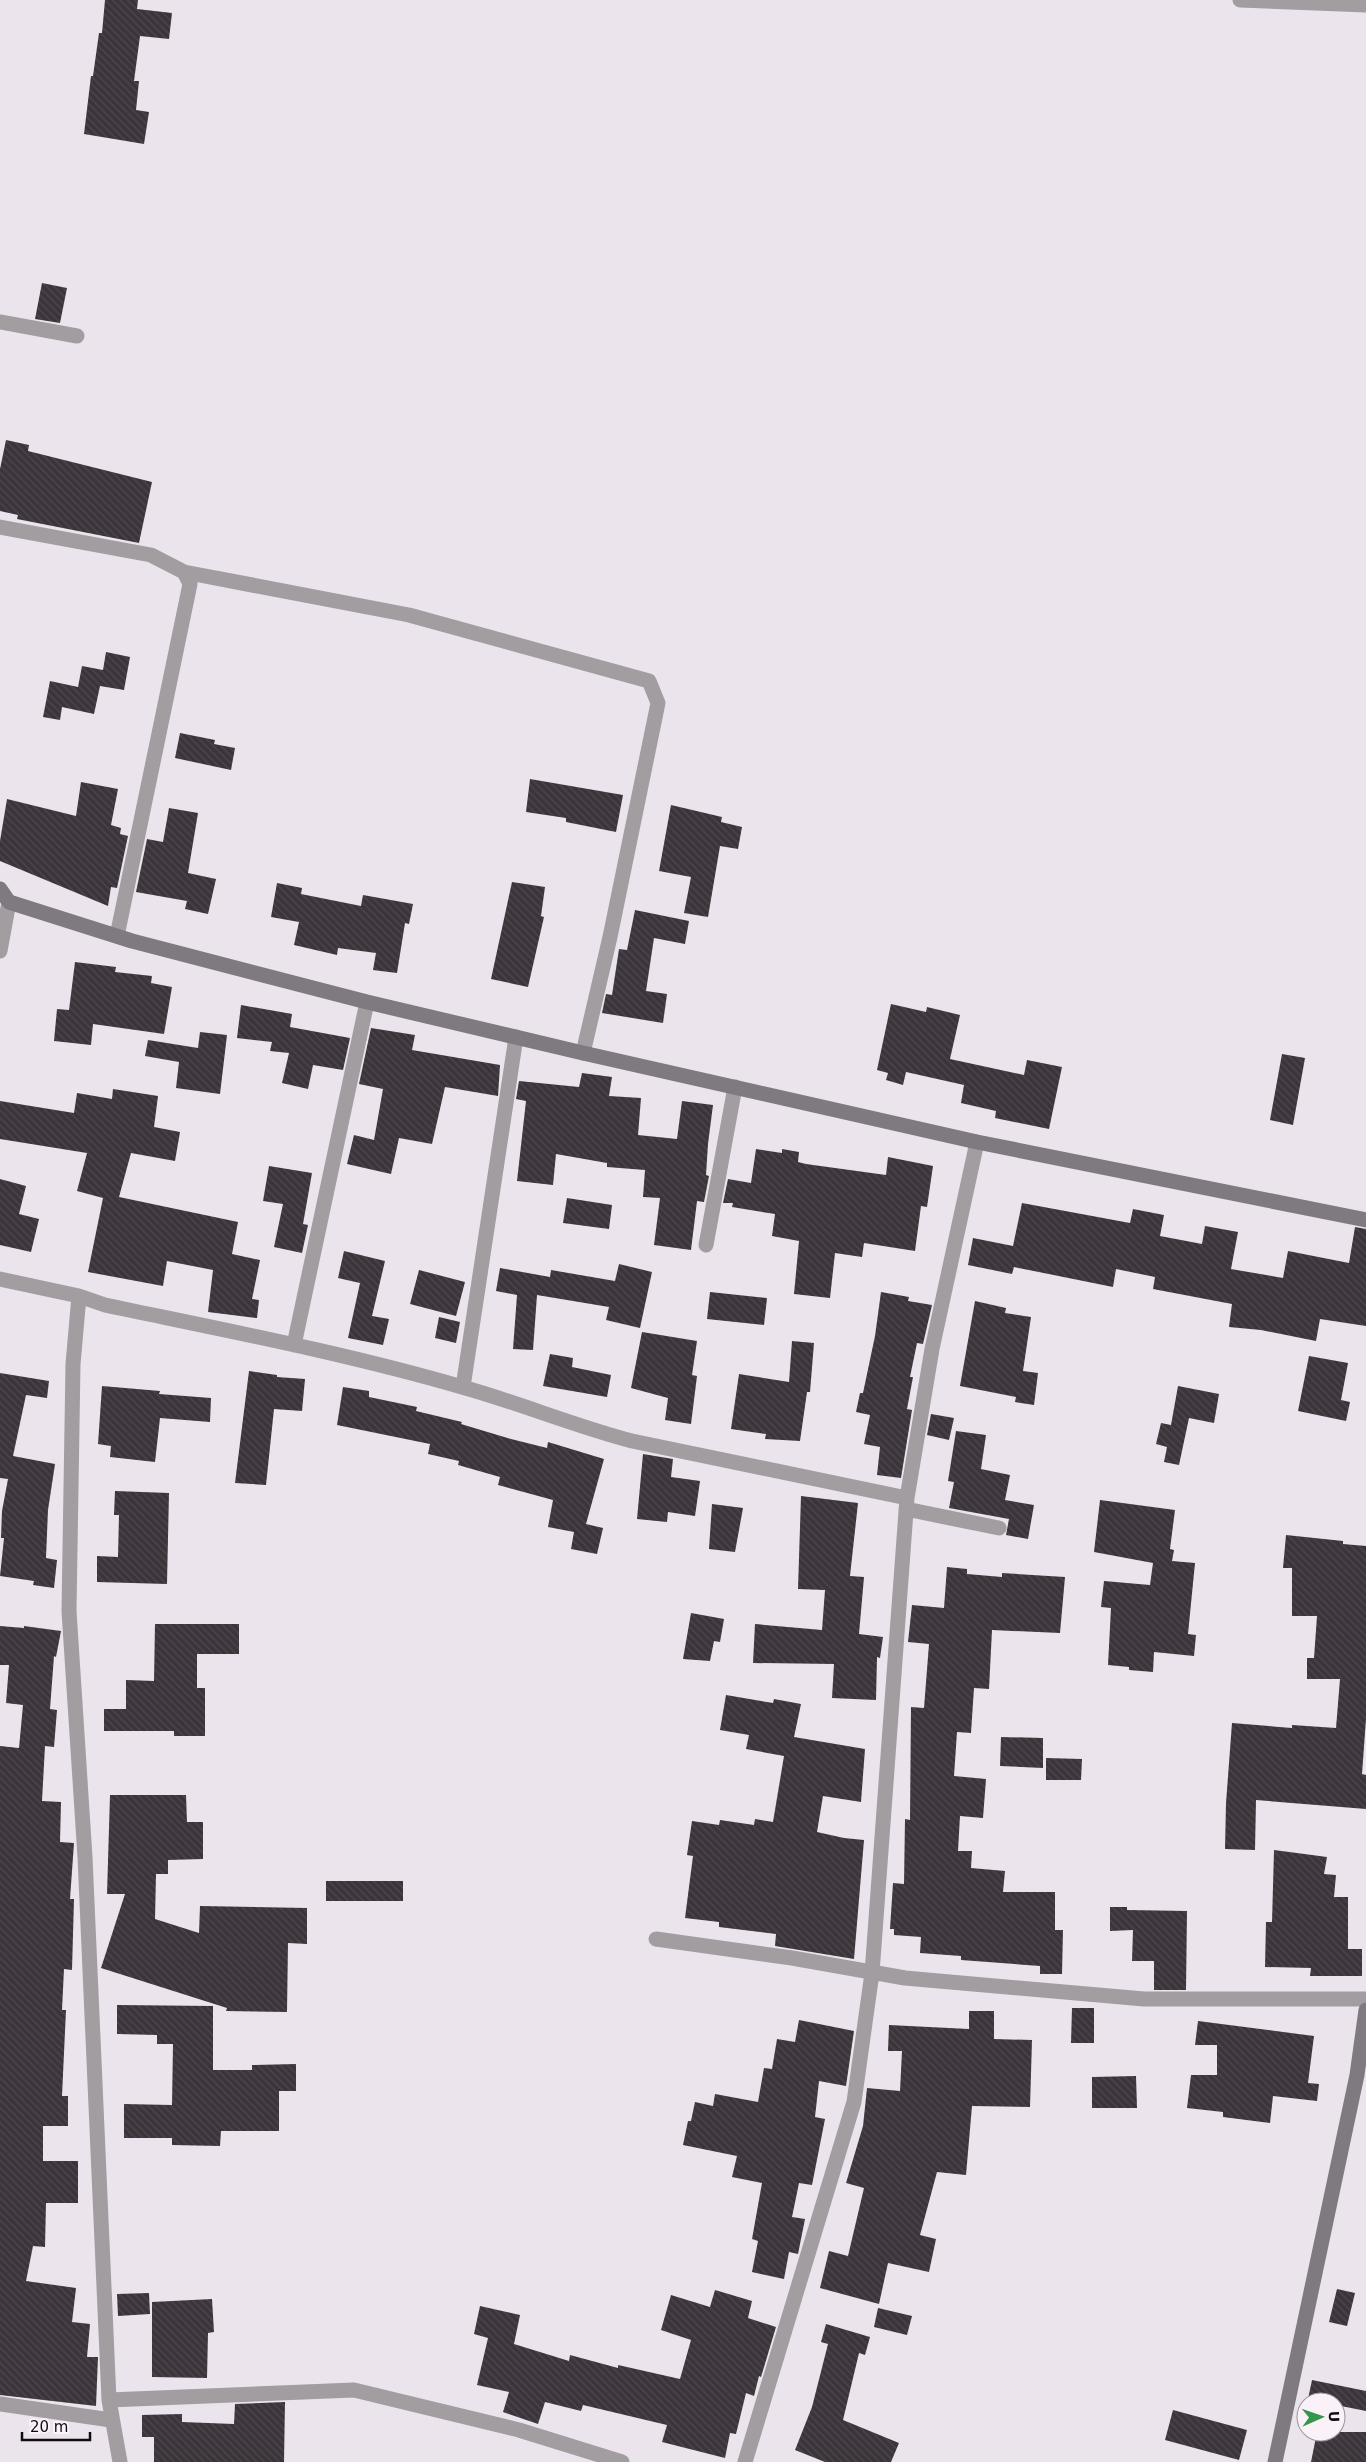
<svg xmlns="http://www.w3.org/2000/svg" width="1366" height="2462" font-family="'DejaVu Sans',sans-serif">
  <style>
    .building { fill: url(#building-back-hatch) }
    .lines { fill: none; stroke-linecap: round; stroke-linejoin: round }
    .street { stroke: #a19da1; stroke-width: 15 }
    .secondary { stroke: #7f7a7f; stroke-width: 15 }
  </style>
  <defs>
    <pattern id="building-back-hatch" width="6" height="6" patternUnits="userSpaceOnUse" patternTransform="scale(1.25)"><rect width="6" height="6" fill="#3b343a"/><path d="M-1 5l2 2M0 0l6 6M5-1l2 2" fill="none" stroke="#4e484d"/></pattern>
  </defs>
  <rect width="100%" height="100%" fill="#ece4ec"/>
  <path class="building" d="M105,0H138L137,9L172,13L169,39L140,36L134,81H139L136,110L149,112L144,144L84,134L91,76H93L99,33H102Z
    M42,283L67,288L60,323L35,319Z
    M6,440L29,445L28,451L152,482L139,543L17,519L18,515L0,511V469Z
    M106,652L130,657L124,690L100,686L94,714L62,707L60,720L43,717L50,681L78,687L82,666L103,670Z
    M180,733L215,740L214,744L235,748L231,770L175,758Z
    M530,779L623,795L616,832L566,822V818L526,812Z
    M81,782L118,789L111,825L121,828L120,834L128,836L117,888L111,887L108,906L0,861V841L7,799L76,816Z
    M671,805L722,817L721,822L742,827L738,849L720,846L708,917L684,913L691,877L659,871Z
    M169,808L198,813L188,873L216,879L208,914L185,909L187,901L136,892L147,839L163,842Z
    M512,882L545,887L541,916L544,917L528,987L491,979Z
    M277,883L302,888L301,894L361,906L363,895L413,904L409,924L405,923L397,973L373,970L376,953L338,948L337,955L294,945L299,922L271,917Z
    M635,910L689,921L685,944L654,938L646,991L667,994L663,1023L602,1013L606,994L612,995L619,949L627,950Z
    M75,962L116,967L115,972L152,976L151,983L172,987L164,1034L93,1024L91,1045L54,1041L57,1009L69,1010Z
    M891,1004L926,1012L927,1007L960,1015L950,1059L1024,1075L1027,1060L1062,1067L1049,1129L995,1118L996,1111L961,1103L964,1085L906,1072L903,1085L886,1080L888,1073L877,1070Z
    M241,1005L292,1014L290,1027L350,1038L343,1070L313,1065L308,1089L282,1083L289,1053L270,1051L272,1042L237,1038Z
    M371,1028L415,1035L412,1050L500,1065L498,1096L445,1087L432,1144L399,1138L391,1174L347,1164L354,1135L374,1140L383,1089L359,1084Z
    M200,1032L227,1035L220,1094L176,1088L179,1062L145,1056L148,1040L198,1048Z
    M1282,1054L1305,1058L1293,1125L1270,1120Z
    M582,1073L612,1077L609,1096L641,1098L638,1135L677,1139L682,1101L713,1105L708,1144L706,1175L709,1176L704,1202L697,1201L691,1250L654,1245L660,1198L643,1197L645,1170L607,1167V1163L556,1154L553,1185L517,1181L526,1101L516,1099L519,1081L579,1087Z
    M113,1089L158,1096L154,1127L180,1132L175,1161L131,1153L119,1197L238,1222L232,1254L260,1260L252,1299L259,1300L257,1318L208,1312L213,1270L167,1261L163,1286L88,1272L103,1198L77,1191L87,1153L0,1139V1101L74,1113L77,1093L112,1099Z
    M756,1149L782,1153V1149L799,1152L798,1162L806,1164L886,1175L888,1157L933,1166L927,1207L921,1206L915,1251L864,1243L862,1257L835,1253L830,1298L794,1294L799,1241L772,1236L775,1214L732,1207L733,1203H723L728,1179L751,1183Z
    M269,1166L312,1173L303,1224L308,1225L302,1253L274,1247L283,1204L263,1201Z
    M0,1179L26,1186L19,1214L39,1219L31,1252L0,1245Z
    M567,1198L612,1205L609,1229L563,1223Z
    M1022,1203L1130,1223L1133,1209L1164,1215L1160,1236L1202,1244L1205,1226L1238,1232L1231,1269L1283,1278L1288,1251L1349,1263L1355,1227L1366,1229V1326L1320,1319L1316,1341L1261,1330L1229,1327L1232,1304L1153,1289L1155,1277L1116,1269L1113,1287L1014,1267L1012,1274L968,1265L973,1238L1013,1246Z
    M344,1251L385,1261L372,1316L389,1319L383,1345L348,1338L360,1283L338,1278Z
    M619,1264L652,1272L640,1328L606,1320L609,1307L537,1295L533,1350L513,1349L517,1295L496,1291L500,1268L550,1277L551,1270L615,1281Z
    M419,1270L465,1282L456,1316L410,1304Z
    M710,1292L767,1298L764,1325L707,1319Z
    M881,1292L909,1297L908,1301L932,1305L923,1344L917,1343L910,1377H913L907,1409L912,1410L901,1478L877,1475L880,1447L864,1444L870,1415L856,1412L860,1393H863L875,1336Z
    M975,1301L1006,1308L1005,1313L1031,1317L1023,1371L1038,1373L1034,1405L1015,1402L1016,1397L960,1386Z
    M439,1317L460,1322L456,1343L435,1338Z
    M642,1332L697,1341L692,1375L697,1376L691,1424L665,1420L668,1398L631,1388Z
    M792,1341L814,1343L810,1392H807L800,1441L765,1439L766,1434L731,1429L739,1374L789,1382Z
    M550,1354L573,1358L572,1367L611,1375L607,1397L543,1386Z
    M1309,1356L1348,1363L1341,1400L1350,1402L1346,1421L1298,1411Z
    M249,1371L277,1375V1377L305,1379L302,1411L274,1409L266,1485L235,1483Z
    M0,1373L49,1381L47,1398L26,1395L13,1456L55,1464L48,1510L46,1558L57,1560L54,1588L33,1585L34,1581L0,1576L4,1538H1L2,1511L8,1479L0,1478Z
    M102,1386L160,1391L159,1394L211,1398L210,1422L160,1418L155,1462L110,1457L111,1446L98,1444Z
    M1178,1386L1219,1394L1214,1423L1189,1418L1179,1465L1164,1462L1167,1447L1156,1444L1161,1423L1171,1425Z
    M343,1387L369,1391V1397L417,1407L416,1411L462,1422L461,1424L511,1439L547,1448L548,1442L604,1459L586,1524L603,1528L597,1554L571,1549L574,1532L548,1527L553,1500L498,1485L500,1477L458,1465L459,1461L428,1454L430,1444L337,1425Z
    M931,1414L954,1418L949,1440L927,1435Z
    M956,1431L986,1435L981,1469L1010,1475L1005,1500L1034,1505L1028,1539L1006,1535L1009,1519L949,1508L954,1482L948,1481Z
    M643,1454L673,1459L671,1477L700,1481L695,1516L668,1512L667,1522L637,1519Z
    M115,1491L169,1493L167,1584L97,1582V1556L118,1557L119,1515H114Z
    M801,1496L858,1503L850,1576L864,1577L859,1634L883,1637L880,1658L877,1657L876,1700L832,1698L834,1664L753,1663L755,1624L822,1630L825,1590L798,1589Z
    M1100,1500L1175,1510L1170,1549L1174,1550L1172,1561L1195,1563L1188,1634L1196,1635L1194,1656L1154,1652L1153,1672L1129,1670V1667L1108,1665L1111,1608L1101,1607L1104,1581L1150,1585L1153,1563L1094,1552Z
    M712,1504L743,1508L735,1552L709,1549Z
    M1286,1535L1343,1541V1544L1366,1546V1719L1362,1774L1366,1775V1809L1256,1800L1255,1850L1225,1849L1226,1803L1232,1723L1292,1728V1725L1336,1728L1340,1679H1307V1658H1314L1317,1616H1292V1568H1283Z
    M947,1567L967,1569V1574L1002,1577V1573L1065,1577L1060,1633L992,1630L989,1689L974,1688L971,1733L957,1732L954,1776L986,1779L983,1818L960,1816L958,1851H972L971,1868L1005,1871L1003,1892H1055V1930H1063L1062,1974H1040V1966L961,1960V1956L920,1953L921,1937L894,1935V1929H890L893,1883L904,1884L905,1819L910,1820L911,1707L924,1708L929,1644L908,1642L912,1605L944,1608Z
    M691,1613L724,1619L720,1642L714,1641L710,1661L683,1659Z
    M155,1624H239V1654H197V1688H205V1736H174V1731H104V1709H126V1680L154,1681Z
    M0,1626L24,1628V1626L61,1631L56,1657L54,1656L50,1709L57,1710L54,1747L45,1746L42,1801L61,1802L60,1842L74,1843L70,1899H74L72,1970L64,1969L62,2010H66L62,2096H68V2126H43V2161H78V2203H46L45,2247L33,2246L26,2281L76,2288L72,2322L90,2324L87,2357H98L96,2406L0,2395V1746L19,1748L23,1705L6,1703L9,1665H0Z
    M726,1695L773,1703L774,1699L801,1704L794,1737L865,1749L861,1802L823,1796L817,1832L844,1838L864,1840L854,1959L775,1946L776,1934L719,1927V1922L685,1918L693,1856L687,1855L692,1821L719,1825L720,1820L754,1825L755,1819L773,1822L784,1756L746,1749L749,1735L720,1730Z
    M1001,1737L1043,1738V1768L1000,1766Z
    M1046,1758L1082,1759L1081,1780H1046Z
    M110,1795H186L187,1822H203V1859L168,1860V1874H156L155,1919L199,1933L200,1906L307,1908V1944L288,1943L287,2012L226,2011L227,2008L101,1968L125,1894H107Z
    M1274,1850L1327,1857L1324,1874L1336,1875L1334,1897H1348V1949H1362V1976H1310L1311,1968L1265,1967L1266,1922H1272Z
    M326,1881H403V1901H326Z
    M1110,1907H1127V1910L1187,1911L1186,1990H1154V1961H1132L1133,1930L1110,1931Z
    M117,2005L213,2006V2070H252V2065L296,2064V2091H279V2131H221L220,2146L172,2145V2138H124V2104L172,2105L173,2044H157V2035L117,2034Z
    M1072,2008H1094V2043H1071Z
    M969,2011H994V2039L1032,2040L1030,2107L972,2106L966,2175L937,2172L920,2235L936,2239L929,2272L888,2263L879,2304L820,2288L829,2251L848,2256L864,2188L846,2183L863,2126L867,2088L900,2091L902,2051H888L889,2025L969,2029Z
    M799,2020L854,2031L846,2086L819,2081L815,2117L825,2119L812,2185L799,2183L792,2217L805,2219L798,2254L789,2252L784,2279L752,2272L758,2241L752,2239L762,2183L732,2177L737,2156L683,2145L688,2121H691L695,2102L713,2106L715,2094L758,2102L764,2068L772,2069L777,2039L795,2042Z
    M1198,2021L1314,2036L1308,2083L1319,2084L1317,2101L1273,2096L1270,2123L1223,2117V2112L1187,2108L1191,2075H1217V2045H1195Z
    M1136,2076L1137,2108H1092V2077Z
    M1337,2289L1355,2293L1347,2326L1329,2322Z
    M715,2290L752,2301L748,2318L776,2327L761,2377L759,2376L754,2396L746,2393L736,2434L730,2433L725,2458L662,2442L667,2425L583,2405L581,2411L545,2402L538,2424L503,2412L509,2392L477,2385L488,2338L474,2334L480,2306L520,2315L514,2344L569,2361L570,2355L618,2368V2365L680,2379L691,2340L661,2330L671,2295L710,2307Z
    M149,2293L150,2314L118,2316L117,2294Z
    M212,2299L214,2332L208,2333L207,2378L152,2377V2302Z
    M878,2308L912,2316L907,2335L874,2327Z
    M826,2324L870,2337L865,2355L859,2353L843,2420L899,2443L891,2462H825L795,2450L812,2407L828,2344L821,2342Z
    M1312,2380L1366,2391V2411L1336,2405V2402L1308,2399Z
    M285,2402L284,2462H154V2437H142V2415L182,2414V2422L234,2424L235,2404Z
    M1173,2410L1247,2430L1239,2460L1165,2440Z
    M1317,2432H1366V2462H1311Z"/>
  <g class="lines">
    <path class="street" d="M1240,0L1366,5
      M0,322L77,336
      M0,527L151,555L184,572L190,584L117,936
      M184,572L409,615L649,681L658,703L610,937L583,1053
      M0,951L9,902
      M706,1245L735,1087
      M0,1279L79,1296
      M294,1345L367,1002
      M463,1387L516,1037
      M906,1509L999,1528
      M656,1939L792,1958L905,1978L1144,1999H1366
      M109,2400L354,2390L519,2430L622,2462
      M0,2404L111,2420
      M120,2462L109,2400L85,1857L69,1611L73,1364L79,1296L105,1305C224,1330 345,1353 462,1387C520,1403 574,1426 632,1441L907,1498
      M745,2462L854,2102L872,1973L907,1498L932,1349L977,1142"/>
    <path class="secondary" d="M0,889L9,902L132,941L367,1002L583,1053L977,1142L1366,1220
      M1275,2462L1357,2075L1366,2010"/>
  </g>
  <g transform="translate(1321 2417) rotate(88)"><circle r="24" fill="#faf1f9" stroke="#9c969c"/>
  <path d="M0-4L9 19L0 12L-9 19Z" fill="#34964b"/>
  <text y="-8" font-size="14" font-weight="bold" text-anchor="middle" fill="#100d10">U</text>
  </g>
  <path d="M22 2432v8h68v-8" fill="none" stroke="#100d10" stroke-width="2.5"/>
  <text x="30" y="2432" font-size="15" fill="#100d10" stroke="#faf1f9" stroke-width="4" paint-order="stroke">20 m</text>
</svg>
